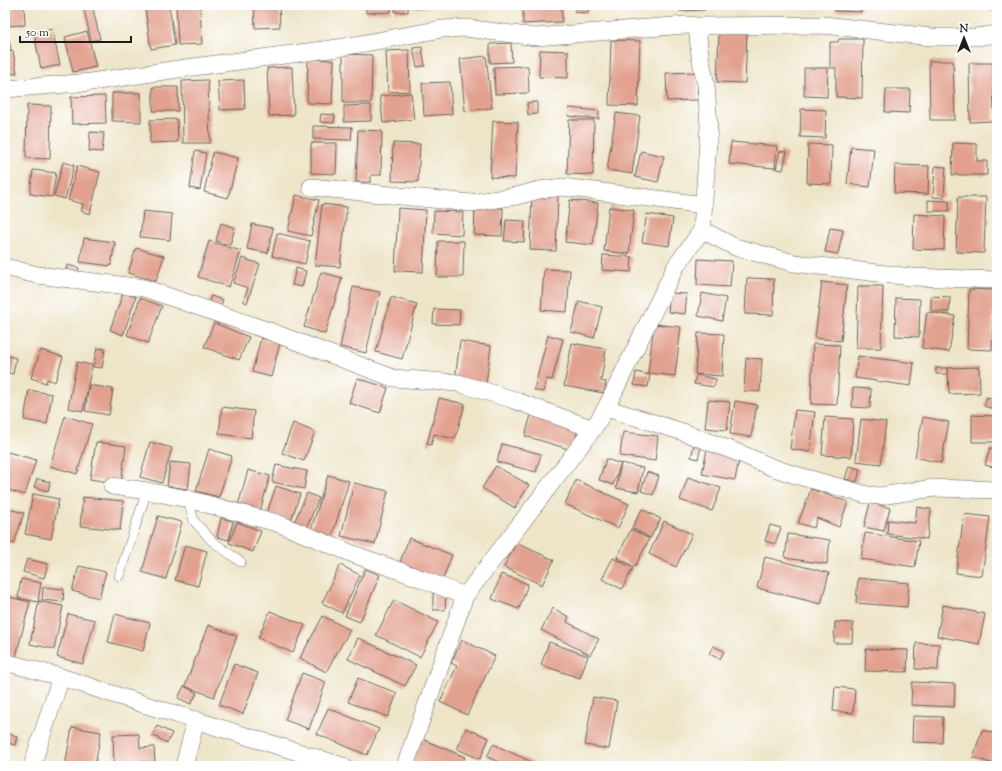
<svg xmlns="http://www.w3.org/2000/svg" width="1002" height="771" font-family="'Sorts Mill Goudy',serif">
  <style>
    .building { fill: #e2a18f }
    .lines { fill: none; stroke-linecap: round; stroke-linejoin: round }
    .service-casing { stroke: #666259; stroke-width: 10 }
    .minor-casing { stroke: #666259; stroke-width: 18 }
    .service { stroke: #fff; stroke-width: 9 }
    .minor { stroke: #fff; stroke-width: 17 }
  </style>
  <rect width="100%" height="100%" fill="#fff"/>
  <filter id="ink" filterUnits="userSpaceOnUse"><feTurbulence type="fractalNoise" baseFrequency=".025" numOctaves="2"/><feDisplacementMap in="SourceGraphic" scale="8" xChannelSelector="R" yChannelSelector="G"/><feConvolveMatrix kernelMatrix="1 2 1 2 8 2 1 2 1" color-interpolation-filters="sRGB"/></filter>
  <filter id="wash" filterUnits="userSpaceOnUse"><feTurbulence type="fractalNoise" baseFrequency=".012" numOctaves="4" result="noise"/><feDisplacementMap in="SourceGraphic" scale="16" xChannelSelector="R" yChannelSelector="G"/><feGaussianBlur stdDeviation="0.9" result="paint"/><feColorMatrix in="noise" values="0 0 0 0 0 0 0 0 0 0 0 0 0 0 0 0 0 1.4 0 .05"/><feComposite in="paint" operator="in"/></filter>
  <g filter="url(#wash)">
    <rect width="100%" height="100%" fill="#eee5c9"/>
    <g id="blocks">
      <path class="building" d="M5,5H24L25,25L5,26Z
        M83,5H92L100,39L91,41Z
        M169,5L175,45L151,49L145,8Z
        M176,5H200L202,44L178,45Z
        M254,5H279L280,27L255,28Z
        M366,5H391V12L366,13Z
        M395,5H408V12H395Z
        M415,5H443V7L415,8Z
        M523,5H562V22L523,24Z
        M575,5H588V13L575,12Z
        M680,5H705V10L680,11Z
        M836,5H861V12L835,11Z
        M973,5H997V12Z
        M52,29L60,65L41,69L34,33Z
        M87,31L96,67L73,72L65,37Z
        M719,32L747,33L745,83L717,82Z
        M839,39H863L862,98L836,97V68H830V42H838Z
        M9,40L11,50L5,51V41Z
        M611,40L640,41L638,106L609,105Z
        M511,43L512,62L490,63V44Z
        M422,47L425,66L417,67L413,48Z
        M409,50L410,91L388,92L386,51Z
        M540,50L568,51V78L539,77Z
        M13,51L17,73L5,75V53Z
        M343,54L372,55L371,103H343Z
        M486,56L492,108L465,111L460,59Z
        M308,59L334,60L332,104L307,103Z
        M929,61H953L955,120H930Z
        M969,63H993L994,121L970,122Z
        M528,66L529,93L495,94L494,67Z
        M292,67L294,115L269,116L267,68Z
        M804,68H828L827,97L804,96Z
        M697,72L698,100L667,101L666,73Z
        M208,80L210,143H183L182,81Z
        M244,80L245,109L220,110L218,81Z
        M450,82L452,114L424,116L422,83Z
        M153,87H178V111H153Z
        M886,89H910L909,113L885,112Z
        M112,93H141V122L112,121Z
        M411,93L414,119L383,123L380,96Z
        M105,96L106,123L72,124L71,97Z
        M537,102V114L528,115L527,103Z
        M27,105L51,106L50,159L26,158Z
        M371,105V121L344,122V106Z
        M569,108L599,111V119L568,116Z
        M801,109L826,110L825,138L800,137Z
        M616,113L640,116L632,174L607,170Z
        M321,114L335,115L334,123L320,122Z
        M177,119L178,142L150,143V120Z
        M569,120H594L593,175L567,174Z
        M493,121L518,122L515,178L490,177Z
        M313,126L352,127L351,140L313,139Z
        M358,130L382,131L381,175H371V182H356Z
        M90,132L104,133L102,152L89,151Z
        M731,142L777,146L775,168L729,164Z
        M311,143H337L336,174L311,173Z
        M393,143L420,144L418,182L392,181Z
        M953,143L977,144V161H987V175H952Z
        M808,144L832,145L831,184L807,183Z
        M851,147L874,149L870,187L847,184Z
        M195,151L206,153L200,190L190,188Z
        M641,151L664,156L658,182L635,177Z
        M780,151L787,152L783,170L776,169Z
        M213,152L238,158L228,198L204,192Z
        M63,162L74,165L65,199L54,196Z
        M895,165L929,166L928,194L894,193Z
        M77,166L100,172L90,214L81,211L83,204L68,200Z
        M935,166L946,167L944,198L933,197Z
        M33,170L56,173L52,197L30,194Z
        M532,193L558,194L556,251L530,250Z
        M296,195L319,200L311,236L288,231Z
        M958,197H986L984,253L956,252Z
        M570,200L598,203L593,245L565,242Z
        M928,200L949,201V211H928Z
        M322,204L347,207L340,267L315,265Z
        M475,207L503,208L502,236L474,235Z
        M609,207L634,210L629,254L604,251Z
        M398,208L426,210L423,272L395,271Z
        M143,211L172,214L170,240L140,237Z
        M434,211L463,212L462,235L433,233Z
        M647,214L673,218L669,246L642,242Z
        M914,214L945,216L944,250L913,249Z
        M506,220L525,221L524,242L504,241Z
        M221,223L235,228L230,245L216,241Z
        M252,224L273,228L268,253L247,249Z
        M830,228L843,230L838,254L825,252Z
        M277,233L310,241L305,264L272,256Z
        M84,238L115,242L111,266L80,262Z
        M209,241L241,251L229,287L198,277Z
        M438,241H464L463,277H437Z
        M136,248L164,256L156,281L128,273Z
        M603,255L632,257L631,272L602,270Z
        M242,258L260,264L247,303L243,301L248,288L233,283Z
        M698,259L732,261L730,287L697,285Z
        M67,265L79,268L77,275L66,272Z
        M296,268L306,271L302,287L292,285Z
        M544,269L570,270L567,312L541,310Z
        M321,272L342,278L325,334L304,327Z
        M747,278L774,279L773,315L745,314Z
        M822,282L847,285L841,341L815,338Z
        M858,286H883L881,348H856Z
        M353,287L380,292L366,353L340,347Z
        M969,289L994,290L992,350L967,349Z
        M123,293L136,297L123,335L110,330Z
        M670,293L687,294L685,314L668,312Z
        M702,293L726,298L722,321L698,316Z
        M211,296L223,300L219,311L207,306Z
        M931,296L950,297L949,312L931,311Z
        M391,297L417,304L402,359L376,352Z
        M140,298L162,306L148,343L127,335Z
        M896,298L920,299L919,337L895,336Z
        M579,301L602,307L594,338L571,332Z
        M434,309L460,310L459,325L433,324Z
        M927,312L955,316L949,352L922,348Z
        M214,323L249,337L239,360L204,347Z
        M654,324L681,327L675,376L648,373Z
        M698,333L724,334L722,376L695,374Z
        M548,335L563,339L552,380L546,379L543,392L534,390Z
        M261,338L280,343L271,377L252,372Z
        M460,341L491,346L486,384L455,380Z
        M572,343L606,349L601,381L606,382L604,393L564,386Z
        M813,344L840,345L837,405L811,404Z
        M97,348L105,349L102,368L93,367Z
        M41,350L63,357L55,382L47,379L46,383L31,378Z
        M5,355L16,358L13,374L5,372Z
        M858,356L914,363L911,386L855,378Z
        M746,358L762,359L760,392L744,391Z
        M77,362L92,365L83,411L68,408Z
        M979,367L980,393L949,394L948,368Z
        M936,368H947V374H936Z
        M636,372L650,375L648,387L634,385Z
        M696,375L716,379L714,387L694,384Z
        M357,378L388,388L380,413L349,403Z
        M89,385L113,389L109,415L85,411Z
        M853,388L871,389L870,408L852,407Z
        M29,390L52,394L47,424L24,420Z
        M987,397L996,400L994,409L984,406Z
        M439,398L465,404L455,439L434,434L431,445L427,444Z
        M708,400L730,402L727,430L705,428Z
        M735,401L757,405L751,437L730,434Z
        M222,407L254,411L251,438L219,434Z
        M795,410L815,412L810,452L790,449Z
        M531,415L578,429L572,450L525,436Z
        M972,415L997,416V442H972Z
        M65,416L92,424L77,474L50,466Z
        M825,417L853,419L851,457L822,455Z
        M923,417L949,422L941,463L915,457Z
        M861,419L886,422L881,464L856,461Z
        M293,423L315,432L304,461L282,453Z
        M623,432L658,436L655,461L620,456Z
        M96,442L126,446L121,484L90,479Z
        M150,442L172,448L162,483L140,477Z
        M502,444L541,454L536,472L497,462Z
        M694,445L701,447L698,459L691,457Z
        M990,448L997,449V468L985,465Z
        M209,449L232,456L219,497L196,491Z
        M707,449L740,455L735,480L702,474Z
        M8,452L36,460L25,495L5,489V463Z
        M606,459L621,464L613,485L599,480Z
        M170,462L191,464L188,489L167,486Z
        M621,463L643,468L638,492L616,488Z
        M276,465L307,471L304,489L272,482Z
        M496,466L529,485L515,508L482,488Z
        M849,466L860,469L857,482L845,479Z
        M248,470L270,476L259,515L237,509Z
        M647,472L659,476L653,495L641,491Z
        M328,475L349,481L332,536L311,530Z
        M688,477L721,488L712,511L680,500Z
        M37,479L50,482L48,491L34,487Z
        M576,480L629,504L618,528L565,504Z
        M354,483L388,491L375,544L341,536Z
        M276,486L300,494L291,521L267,513Z
        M811,489L848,502L839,527L817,518L814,528L798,523Z
        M307,493L319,498L305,532L292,527Z
        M33,494L59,499L51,539L25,534Z
        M83,497L123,501L120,530L80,526Z
        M870,503L890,508L884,531L864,527Z
        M917,507L931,509L927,539L887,534L888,520L915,523Z
        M5,508L24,513L14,544L5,541Z
        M642,509L661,519L650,538L632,528Z
        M964,514L990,517L982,576L956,573Z
        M158,516L182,522L166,579L142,572Z
        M221,518L233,521L229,540L217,537Z
        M664,521L692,534L676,567L649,554Z
        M237,522L261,531L253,552L229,543Z
        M770,525L781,528L775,544L765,541Z
        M631,529L649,539L635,567L617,558Z
        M865,533L919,541L915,567L861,559Z
        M788,534L830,540L827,564L785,558Z
        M409,538L452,555L441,584L398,567Z
        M516,543L554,560L542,585L504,567Z
        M185,545L207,551L198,586L175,580Z
        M765,557L829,573L821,604L757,588Z
        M613,558L633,568L622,589L602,579Z
        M27,559L48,564L44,578L23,572Z
        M340,565L360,575L342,613L322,603Z
        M79,566L106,572L99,598L72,591Z
        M365,569L380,575L360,622L345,616Z
        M501,574L528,584L519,609L492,599Z
        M858,578L909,583L907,607L856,603Z
        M21,579L41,583L38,602L18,598Z
        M43,587L64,589L63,602L42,600Z
        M433,593L446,594L445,610H433Z
        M5,596L30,602L16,656L5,654Z
        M394,600L438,622L420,657L376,635Z
        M39,601L63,606L54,649L30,644Z
        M943,605L985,614L979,644L937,636Z
        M553,608L569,617L567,622L599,639L590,655L541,630Z
        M270,611L305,625L293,653L258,638Z
        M68,614L95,620L83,664L57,657Z
        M115,614L150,623L143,651L108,642Z
        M323,616L350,630L326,672L300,658Z
        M835,622L853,623L852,643H834Z
        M208,625L237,636L214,697L185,686Z
        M358,638L416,665L405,686L348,659Z
        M462,640L495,656L467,715L440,702L457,666L451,663Z
        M549,642L588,656L580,678L541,665Z
        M916,643L939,644L938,670L915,669Z
        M713,646L724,651L720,659L709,654Z
        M866,649L908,650L907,672L865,671Z
        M234,664L258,673L243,714L219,705Z
        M302,673L326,682L309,729L285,720Z
        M358,678L397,693L388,717L348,702Z
        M912,682L955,684L954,707L911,705Z
        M184,686L197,693L191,704L178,698Z
        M835,687L855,689L853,713L833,711Z
        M593,697L617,701L609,749L585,745Z
        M328,708L379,729L367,755L317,734Z
        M913,716L943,717L942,743L912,742Z
        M157,726L172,733L167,743L152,735Z
        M72,727L101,732L95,766H65Z
        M466,728L489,738L480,759L457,749Z
        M982,730L997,734V761L996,765L973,757Z
        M7,733L17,736L15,745L5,742Z
        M139,734L140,748L154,747L155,762H136L137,766H114L113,735Z
        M422,739L465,757L461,766H410Z
        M493,744L536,764L535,766H508L487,757Z"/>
    </g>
  </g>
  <g filter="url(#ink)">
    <use href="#blocks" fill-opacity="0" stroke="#666259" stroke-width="1"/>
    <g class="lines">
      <g class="service-casing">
        <path id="service" d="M188,499L194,521L212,541L241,562
          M119,576L147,491"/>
      </g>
      <g class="minor-casing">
        <path id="minor" d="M5,89L91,82L178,69L338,48L442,29L465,28L536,37L685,25L697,26L824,25L931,37H976L997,34
          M311,187L471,203L517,196L539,190L563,187L704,205
          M702,230L735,247L794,263L911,277L997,280
          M5,267L37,275L144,288L269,331L393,378L458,383L511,399L593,429
          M606,408L683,432L744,455L771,467L792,474L867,495L880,496L934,488L997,490
          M112,486L147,491L188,499L277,523L353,554L422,579L465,596
          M5,662L61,677L143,704L343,766
          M32,766L61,677
          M184,766L196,720
          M405,766L465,596L593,429L606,408L676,266L702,230L709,126L706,85L700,56L697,26"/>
      </g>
      <use href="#service" class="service"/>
      <use href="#minor" class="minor"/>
    </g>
  </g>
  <rect width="1002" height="771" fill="none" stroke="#fff" stroke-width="20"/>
  <g transform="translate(964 38)" stroke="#ffffff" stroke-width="3" paint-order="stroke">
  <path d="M0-3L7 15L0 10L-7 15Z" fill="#1c1c1c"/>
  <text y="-6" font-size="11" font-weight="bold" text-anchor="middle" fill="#1c1c1c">N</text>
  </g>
  <path d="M20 36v6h111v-6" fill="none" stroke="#1c1c1c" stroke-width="2"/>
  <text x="26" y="36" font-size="12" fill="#1c1c1c" stroke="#ffffff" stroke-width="3" paint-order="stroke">50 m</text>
</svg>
